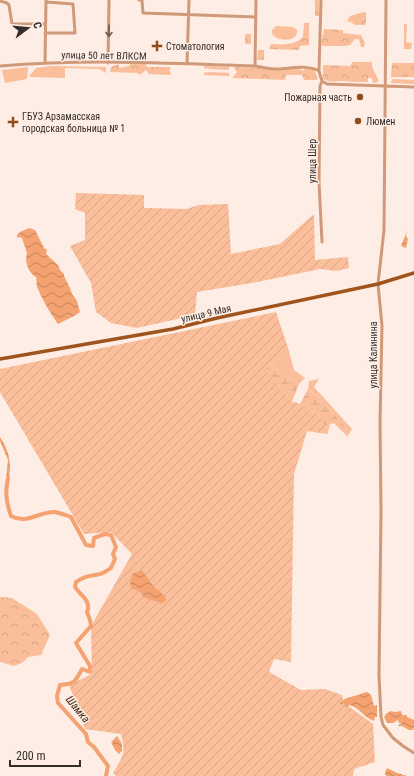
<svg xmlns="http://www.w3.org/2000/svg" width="414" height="776" font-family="'Roboto Condensed',sans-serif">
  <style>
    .grass { fill: #fabe9a }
    .forest { fill: url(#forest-crowns) }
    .wetland { fill: url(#wetland-marsh) }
    .garden { fill: url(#garden-furrows) }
    .water { fill: url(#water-waves) }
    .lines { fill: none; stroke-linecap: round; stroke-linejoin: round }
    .river { stroke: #f4a26f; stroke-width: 4 }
    .minor { stroke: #d09a78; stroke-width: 3 }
    .major { stroke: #a0531b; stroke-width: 3.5 }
    .oneway { stroke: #735949 }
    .poi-dot { fill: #8f4c1c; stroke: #fdede4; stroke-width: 1.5 }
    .labels { text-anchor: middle; stroke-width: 3; stroke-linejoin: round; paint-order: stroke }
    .poi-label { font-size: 10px; fill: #352d29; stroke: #fdede4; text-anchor: start }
    .street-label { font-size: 10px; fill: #352d29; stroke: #fdede4 }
    .water-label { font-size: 11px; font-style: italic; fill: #482711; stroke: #fdede4 }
  </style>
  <defs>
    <pattern id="forest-crowns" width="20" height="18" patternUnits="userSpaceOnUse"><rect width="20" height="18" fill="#fabe9a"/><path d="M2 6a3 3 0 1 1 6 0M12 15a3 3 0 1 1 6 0" fill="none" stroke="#d7a485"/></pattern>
    <pattern id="wetland-marsh" width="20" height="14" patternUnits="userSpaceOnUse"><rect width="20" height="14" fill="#fabe9a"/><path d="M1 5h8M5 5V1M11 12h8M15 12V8" fill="none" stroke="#d7a485"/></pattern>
    <pattern id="garden-furrows" width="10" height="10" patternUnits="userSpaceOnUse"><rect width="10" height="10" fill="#fabe9a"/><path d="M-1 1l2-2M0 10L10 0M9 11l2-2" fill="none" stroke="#d7a485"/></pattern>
    <pattern id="water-waves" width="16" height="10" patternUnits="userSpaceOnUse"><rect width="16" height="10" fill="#f4a26f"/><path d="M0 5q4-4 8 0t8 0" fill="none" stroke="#c6845b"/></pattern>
  </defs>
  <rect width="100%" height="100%" fill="#fdede4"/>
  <path class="grass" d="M404,24H407L406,42L412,43L411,49H404Z
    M276,26L293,27L297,30C299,47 259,39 276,26Z
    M50,66L106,67V73L99,69L65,68V78L30,77V75L36,68Z
    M204,66L229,67V70L209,69L208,68L205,69Z
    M28,67L27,79L5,83L2,70Z
    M205,72L208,73L209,72L229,73V76L204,75Z
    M289,351L294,370L305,378L299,384L270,365Z
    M319,379L314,387L352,429L347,437L345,434L347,428L317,396L308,389L309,381Z"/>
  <path class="forest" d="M315,0H319V16H315Z
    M364,12L366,13V23L365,25H355L351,22L347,21L350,16Z
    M304,23H309V45L300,46L299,50L269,49L271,44C283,45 295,45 303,37Z
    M324,29L343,30V33L361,35L365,44L364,47H361L359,39H355L350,45L344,46H323L321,45Z
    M245,34H251V44H245Z
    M258,50H264V60H257Z
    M353,62H372V67L378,79V82L373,83L372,78H368V82C359,82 351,82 342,81C335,81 329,83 323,79V65L350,66Z
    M392,63H414V77H391Z
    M119,64V68L129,66L130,64H146L147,67H169L171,68L169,70L171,73L170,75L149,74L146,70L140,75L138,73L110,72L111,67Z
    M235,67L300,69L303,71L304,69C315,69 314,68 318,79L316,80H304L302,75H286L285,80L232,78L237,72L234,68Z
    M392,79L414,80V84L391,83Z
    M0,597L12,598L37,614L50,635L41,655L28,657L22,663L14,666L0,662Z"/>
  <path class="wetland" d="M237,323L270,365L299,384L292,402L266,370Z
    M308,389L317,396L347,428L345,434L334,423L324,426L319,415L306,409L300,404Z"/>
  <path class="garden" d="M76,193L144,195V208L186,209L199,205L228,204L231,254L280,244L314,214L315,260L348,257L349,268L336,271L320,269L257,282L197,292L195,315L137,328L111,323L96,312L91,283L70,246L85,240V213L75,209Z
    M276,312L289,351L270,365L266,370L292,402H295L300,404L306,409L319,415L325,425H330L327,434L307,431L294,474L291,662L274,659L269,672L301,690L325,689L342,695L344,703L373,724L375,762L354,769L353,776H116L113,773C123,756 126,754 121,734L85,729L69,685L92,674L91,626L132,554L111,532L84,534L0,392V369Z"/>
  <path class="water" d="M29,228L35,230L44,248L47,250L46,254L58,265L60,270L64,274V276L70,288L72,294L77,301L80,312L74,316L58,324C50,313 43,301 37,287C36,284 37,280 36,277C29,273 24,262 27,253L22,238L19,237L17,238V235L20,232Z
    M407,231L406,236L408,239L406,248L401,246Z
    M0,437C10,452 12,465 8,482L6,479L8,460L0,441Z
    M142,570L154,587L165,596L166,600L164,602L160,604L159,602C156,601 149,600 146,598C138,592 143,591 132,589L130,584L132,574Z
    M363,693L367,692L371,695L374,706L377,705V717H375L374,721C365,718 359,708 350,705L347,707L343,703L341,705L340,703C346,696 355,697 363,693Z
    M390,711L395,712L401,711L402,715H407V717L414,720V727L413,730H409L402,726H399L398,725L402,724L399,723L398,720L393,723H387L384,717L386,714L388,713Z
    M117,736L122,744V751L119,754L115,750L111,742Z
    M387,768C393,771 399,774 407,776H386L385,773Z"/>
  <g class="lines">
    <path class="river" d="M8,478C5,493 6,501 11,516C27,525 40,511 55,512C60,513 66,515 71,517L86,545L93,546L94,538L105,534L111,535L116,547L113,554L115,559L111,568C108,570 104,573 100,574C90,576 84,576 76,582L75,587C80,595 92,601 87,612L90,620L91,626L76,643L90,666V672L82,669C75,682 75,684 60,685L57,696L58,703L86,734L88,742L94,747L108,766L106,776"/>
    <path class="minor" d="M139,0H142L143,13L256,17
      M386,0L384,230L378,284L382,326L380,422L381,511L379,675L381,717L383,725L393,738L403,746L414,753
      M0,1L7,3L9,5L12,24H45
      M45,33H75L73,4L46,2
      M45,63L46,0
      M108,63L109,0
      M187,64L189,0
      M0,66C85,59 170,63 255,66C262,67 268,69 275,69C289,69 305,64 319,71L322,81L327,84L414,87
      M255,66L256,0
      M319,71L321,0
      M322,81L320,86L319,182L322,242"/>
    <path class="major" d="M0,359L173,329L217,318L378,284L414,273"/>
  </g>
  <defs><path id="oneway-shaft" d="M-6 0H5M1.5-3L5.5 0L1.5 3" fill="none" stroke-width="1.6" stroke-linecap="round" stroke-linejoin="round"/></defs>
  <use class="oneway" href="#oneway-shaft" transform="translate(109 31) rotate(91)"/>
  <g class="poi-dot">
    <path d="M155 40h4v4h4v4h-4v4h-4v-4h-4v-4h4z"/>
    <circle cx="360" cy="97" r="4"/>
    <circle cx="358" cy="121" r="4"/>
    <path d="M11 116h4v4h4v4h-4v4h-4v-4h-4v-4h4z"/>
  </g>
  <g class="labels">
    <g class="poi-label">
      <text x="166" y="50">Стоматология</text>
      <text x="352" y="101" text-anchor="end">Пожарная часть</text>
      <text x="22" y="120">ГБУЗ Арзамасская<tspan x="22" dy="12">городская больница № 1</tspan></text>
      <text x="366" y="125">Люмен</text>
    </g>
    <g class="street-label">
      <text transform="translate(104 55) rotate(1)" y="4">улица 50 лет ВЛКСМ</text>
      <text transform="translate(312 161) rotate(-90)" y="4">улица Шер</text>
      <text transform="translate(206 313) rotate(-13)" y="4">улица 9 Мая</text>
      <text transform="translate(373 355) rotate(-90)" y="4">улица Калинина</text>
    </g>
    <g class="water-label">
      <text transform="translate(78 709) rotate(51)" y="4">Шамка</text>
    </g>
  </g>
  <g transform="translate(28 28) rotate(74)" stroke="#fdede4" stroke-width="3" paint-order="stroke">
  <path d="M0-3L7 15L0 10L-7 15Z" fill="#352d29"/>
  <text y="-6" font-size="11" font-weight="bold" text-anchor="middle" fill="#352d29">С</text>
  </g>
  <path d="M10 760v6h70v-6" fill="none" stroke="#352d29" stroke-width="2"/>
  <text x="16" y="760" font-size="12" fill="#352d29" stroke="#fdede4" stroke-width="3" paint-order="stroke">200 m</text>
</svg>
